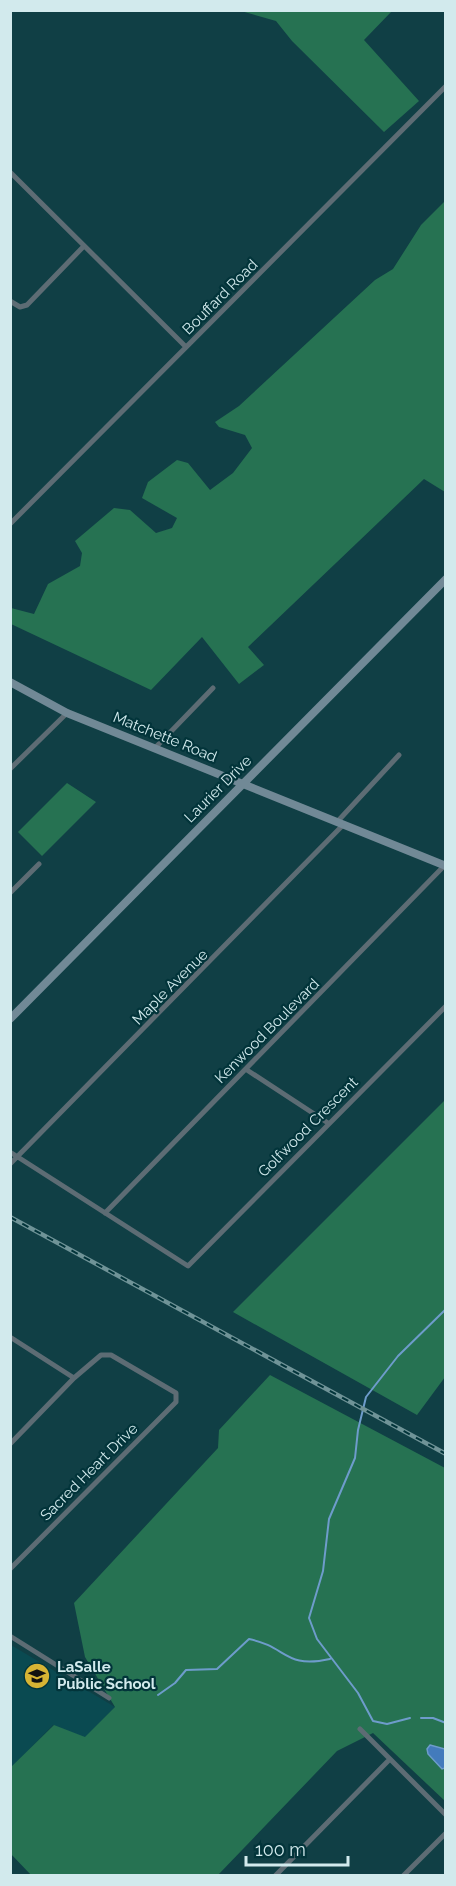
<svg xmlns="http://www.w3.org/2000/svg" width="456" height="1886" font-family="Raleway,sans-serif">
  <style>
    .built { fill: #0a4a51 }
    .green { fill: #267252 }
    .water { fill: #437bbc; stroke: #6e9ccb; stroke-width: 1.5 }
    .lines { fill: none; stroke-linecap: round; stroke-linejoin: round }
    .stream { stroke: #6e9ccb; stroke-width: 2 }
    .street { stroke: #5d6c74; stroke-width: 5 }
    .secondary { stroke: #718996; stroke-width: 8 }
    .rail-casing { stroke: #6f9397; stroke-width: 4.5 }
    .rail { stroke: #02343a; stroke-width: 2; stroke-dasharray: 7; stroke-linecap: butt }
    .labels { text-anchor: middle; stroke-width: 4.5; stroke-linejoin: round; paint-order: stroke }
    .street-label { font-size: 15px; fill: #d2eaed; stroke: #02343a }
    .poi-label { font-size: 15px; font-weight: bold; fill: #d2eaed; stroke: #02343a; text-anchor: start }
  </style>
  <rect width="100%" height="100%" fill="#103f45"/>
  <path class="built" d="M11,1645L115,1707L85,1738L53,1725L11,1768Z"/>
  <path class="green" d="M241,11H392L364,40L419,101L384,132L292,41L276,21Z
    M445,201V492L424,479L248,647L264,665L239,684L202,637L151,690L11,624V608L34,614L48,584L80,566L82,553L75,541L114,508L130,510L156,533L172,528L177,518L142,498L148,482L177,460L188,463L210,490L233,473L252,448L245,435L219,427L215,422L239,406L375,280L393,269L421,225Z
    M67,783L96,802L42,856L18,832Z
    M445,1100V1377L417,1415L233,1312Z
    M270,1375L445,1468V1801L373,1733L337,1751L218,1875H31L11,1854L10,1768L54,1725L85,1737L115,1707L85,1657L74,1603L218,1448L219,1430Z"/>
  <path class="water" d="M430,1745L445,1749V1768L442,1769L428,1754L427,1749Z"/>
  <g class="lines">
    <path class="stream" d="M158,1695L175,1683L186,1670L217,1669L249,1639C288,1647 284,1669 330,1659
      M410,1718L387,1724L373,1721L358,1693L317,1639L309,1618L323,1571L329,1519L355,1458L358,1430L366,1397L398,1356L446,1309
      M421,1718H433L446,1723"/>
    <path class="street" d="M10,172L186,347
      M10,301L20,307L27,305L84,246
      M10,524L446,86
      M155,748L213,688
      M10,769L67,713
      M337,822L399,755
      M10,893L39,864
      M247,1070L328,1123
      M10,1152L188,1266L446,1006
      M10,1164L344,824
      M105,1213L445,865
      M10,1337L74,1378
      M10,1444L74,1378L101,1355H111L176,1393V1402L10,1569
      M10,1636L109,1698
      M360,1729L446,1815
      M275,1876L390,1759
      M403,1876L446,1833"/>
    <path class="secondary" d="M10,682L67,713L446,866
      M10,1019L446,579"/>
    <g class="rail-casing">
      <path id="rail" d="M10,1217L446,1454"/>
    </g>
    <use href="#rail" class="rail"/>
  </g>
  <defs>
    <g id="school-disc" transform="scale(1.35)"><circle r="9.5" fill="#d7b434" stroke="#02343a"/><path d="M0-5L7-2L0 1L-7-2ZM-4 1L0 2.5L4 1V4Q0 6-4 4Z" fill="#111"/></g>
  </defs>
  <g fill-rule="evenodd">
    <use href="#school-disc" x="37" y="1676"/>
  </g>
  <g class="labels">
    <g class="street-label">
      <text transform="translate(220 297) rotate(-45)" y="5">Bouffard Road</text>
      <text transform="translate(165 737) rotate(22)" y="5">Matchette Road</text>
      <text transform="translate(218 789) rotate(-45)" y="5">Laurier Drive</text>
      <text transform="translate(170 987) rotate(-45)" y="5">Maple Avenue</text>
      <text transform="translate(267 1031) rotate(-45)" y="5">Kenwood Boulevard</text>
      <text transform="translate(308 1127) rotate(-45)" y="5">Golfwood Crescent</text>
      <text transform="translate(89 1472) rotate(-45)" y="5">Sacred Heart Drive</text>
    </g>
    <g class="poi-label">
      <text x="57" y="1672">LaSalle<tspan x="57" dy="17">Public School</tspan></text>
    </g>
  </g>
  <rect width="456" height="1886" fill="none" stroke="#d2eaed" stroke-width="24"/>
  <path d="M246 1856v9h102v-9" fill="none" stroke="#d2eaed" stroke-width="3"/>
  <text x="255" y="1856" font-size="18" fill="#d2eaed" stroke="#02343a" stroke-width="4.5" paint-order="stroke">100 m</text>
</svg>
